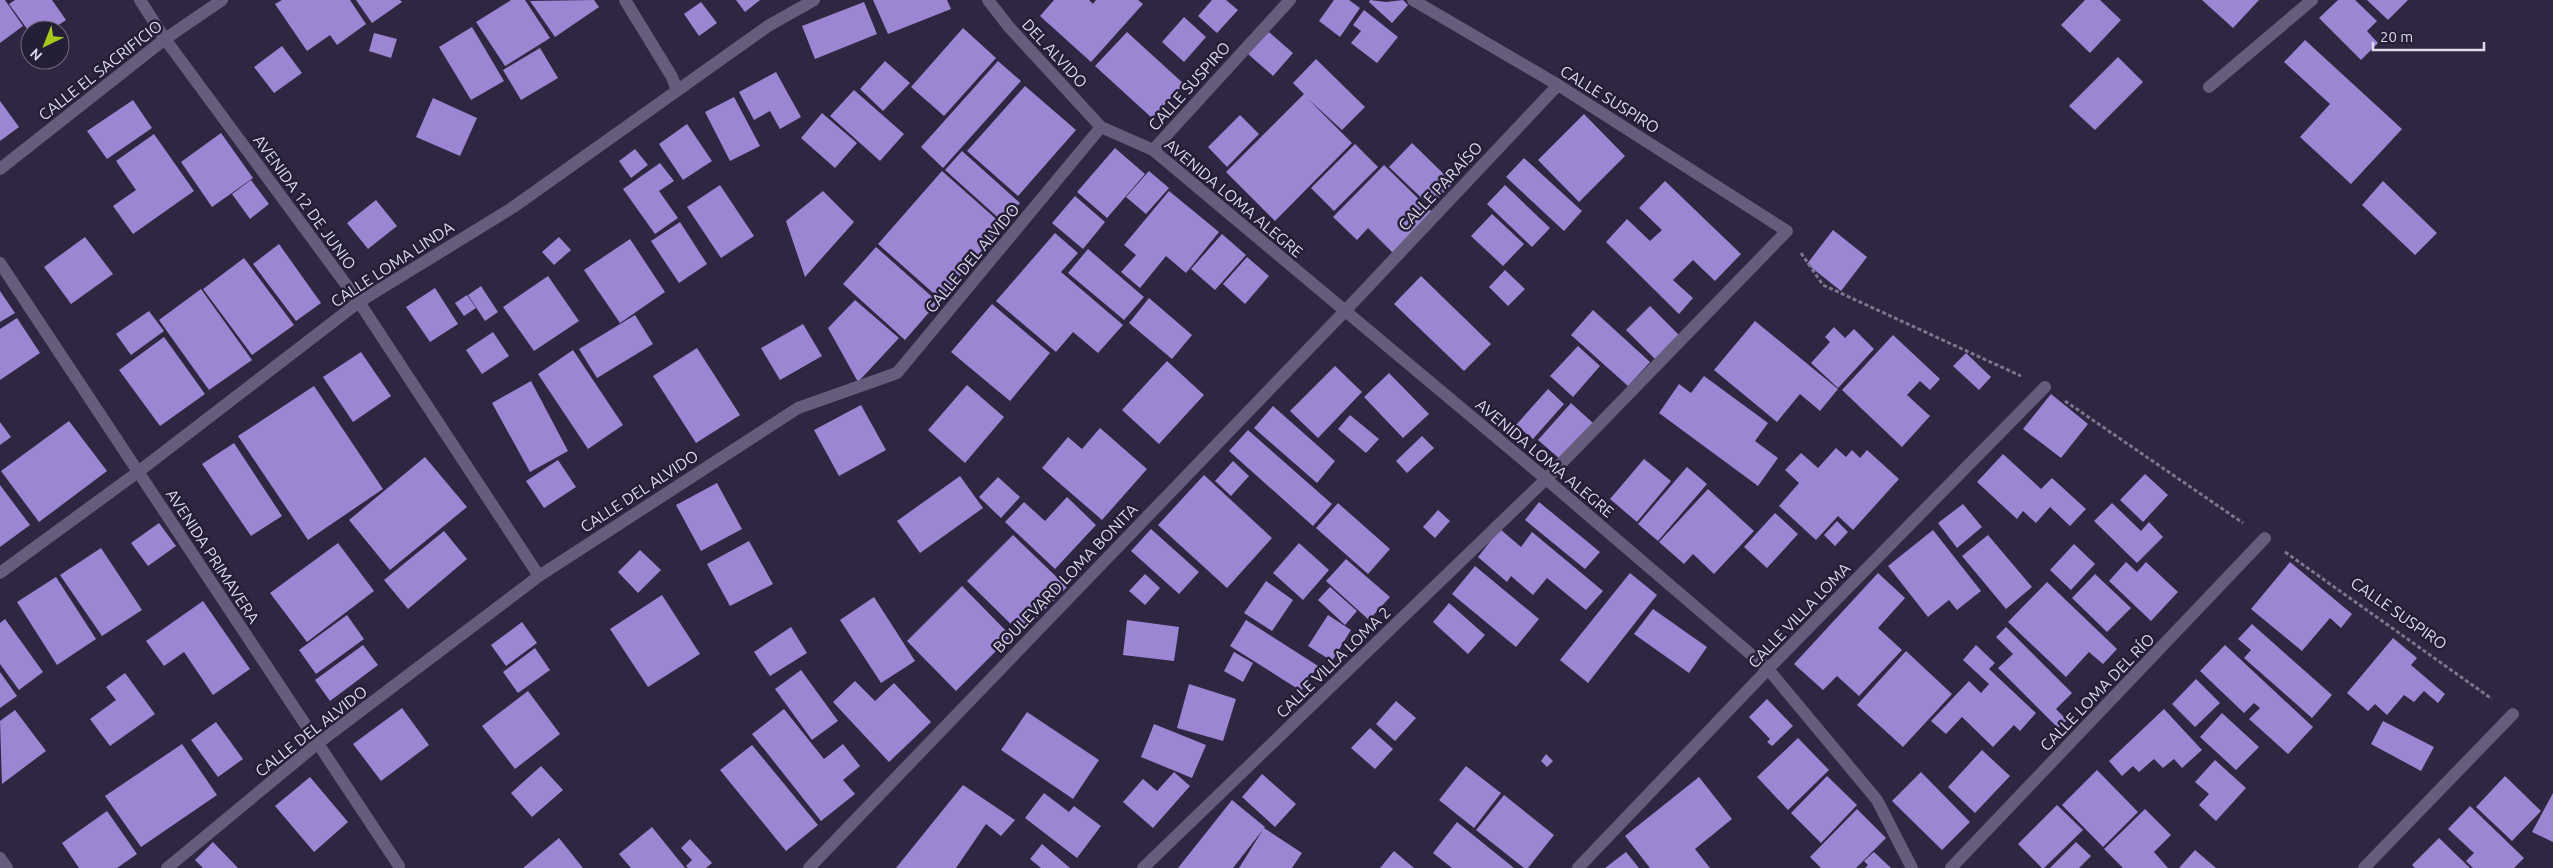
<svg xmlns="http://www.w3.org/2000/svg" width="2553" height="868" font-family="Ubuntu,sans-serif">
  <style>
    .building { fill: #9c85d3 }
    .lines { fill: none; stroke-linecap: round; stroke-linejoin: round }
    .path { stroke: #7c768d; stroke-width: 3; stroke-dasharray: 4 2.5; stroke-linecap: butt }
    .minor { stroke: #655d7b; stroke-width: 12 }
    .labels { text-anchor: middle; stroke-width: 5; stroke-linejoin: round; paint-order: stroke }
    .street-label { font-size: 16px; fill: #dedaec; stroke: #251e37 }
  </style>
  <rect width="100%" height="100%" fill="#2f2742"/>
  <path class="building" d="M0,0H5L23,26L0,43Z
    M15,0H52L66,20L51,30H30V33L9,4Z
    M282,0H350L366,24L337,45L330,35L307,51L275,4Z
    M356,0H400L402,2L372,23Z
    M511,0H525L550,38L505,66L476,22Z
    M594,0L599,7L555,37L530,1Z
    M736,0H760L745,12Z
    M873,0H947L951,9L888,34Z
    M1054,0H1089L1093,4L1096,0H1138L1143,4L1091,62L1040,16Z
    M1212,0H1226L1238,10L1217,33L1198,16Z
    M1334,0H1349L1360,8L1340,37L1319,21Z
    M1370,0L1386,2L1403,0L1408,5L1392,23L1369,2Z
    M2085,0H2100L2121,20L2090,53L2061,25Z
    M2202,0H2259L2233,28Z
    M2338,0H2355L2377,21L2367,31L2378,43L2361,60L2319,18Z
    M2367,0H2408L2388,20Z
    M701,2L717,23L699,36L684,14Z
    M864,2L877,34L815,59L802,26Z
    M1364,10L1398,37L1377,63L1351,43L1361,31L1353,25Z
    M1184,17L1206,37L1184,62L1162,42Z
    M472,27L504,81L471,100L439,47Z
    M963,28L996,58L944,116L911,87Z
    M1127,32L1184,84L1152,118L1095,66Z
    M1269,32L1293,53L1273,76L1248,54Z
    M374,33L397,39L391,58L369,51Z
    M2305,40L2402,129L2351,184L2300,137L2330,104L2284,62Z
    M282,46L302,73L274,93L254,67Z
    M540,48L558,78L521,100L503,70Z
    M2118,57L2143,82L2095,130L2069,106Z
    M1316,59L1365,107L1342,130L1307,98L1352,143L1275,221L1226,172L1304,94L1293,83Z
    M885,61L910,83L883,111L860,89Z
    M998,61L1021,81L943,168L921,147Z
    M776,72L801,117L780,129L770,111L754,120L739,92Z
    M1025,86L1076,130L1018,196L967,151Z
    M854,90L904,134L880,161L830,116Z
    M734,97L760,146L730,161L705,112Z
    M433,98L477,118L460,156L416,137Z
    M133,100L152,128L107,159L87,131Z
    M0,101L19,127L0,141Z
    M822,113L857,143L835,168L801,138Z
    M1584,114L1625,156L1579,202L1538,160Z
    M1240,115L1259,134L1227,167L1208,147Z
    M687,124L712,161L683,180L659,144Z
    M221,133L253,178L212,207L181,162Z
    M154,134L194,191L133,234L113,206L136,190L116,161Z
    M1412,143L1453,183L1430,206L1389,167Z
    M1355,144L1378,167L1334,211L1311,188Z
    M1115,148L1145,174L1107,218L1077,192Z
    M635,149L648,165L631,178L619,161Z
    M962,151L1020,203L1003,222L945,170Z
    M1524,158L1582,211L1564,231L1506,177Z
    M660,163L674,181L659,191L678,218L655,234L623,189Z
    M1384,165L1433,213L1393,253L1368,228L1357,240L1333,217Z
    M942,171L1004,226L940,299L878,244Z
    M1149,171L1169,188L1146,214L1126,197Z
    M251,180L269,204L250,219L232,194Z
    M1665,181L1741,254L1715,281L1693,260L1673,280L1693,298L1679,314L1606,242L1627,219L1650,241L1662,230L1639,208Z
    M2383,181L2437,233L2415,255L2362,205Z
    M720,185L754,236L721,258L687,207Z
    M1505,185L1550,228L1532,247L1487,204Z
    M823,191L854,222L805,277L786,221Z
    M1169,191L1219,232L1186,273L1166,256L1140,288L1121,272L1136,255L1124,245Z
    M1075,196L1105,222L1083,249L1052,223Z
    M376,200L397,226L368,249L347,223Z
    M1492,214L1524,244L1503,266L1471,236Z
    M680,222L707,264L679,283L651,241Z
    M1833,230L1867,257L1841,291L1807,264Z
    M1055,233L1078,253L1061,272L1123,325L1098,353L1073,332L1056,352L996,301Z
    M1222,234L1246,255L1215,290L1191,269Z
    M85,237L113,274L71,304L44,267Z
    M559,237L571,250L554,265L542,252Z
    M630,239L665,292L620,323L584,270Z
    M279,244L321,303L296,321L253,264Z
    M876,247L938,302L905,340L843,284Z
    M1088,249L1144,297L1124,320L1068,273Z
    M1247,257L1269,276L1245,304L1223,284Z
    M244,258L294,325L252,355L203,289Z
    M1505,270L1525,289L1508,306L1489,287Z
    M548,276L579,321L534,351L503,307Z
    M1421,276L1491,344L1464,371L1394,304Z
    M481,286L498,312L485,321L468,295Z
    M435,288L458,324L430,342L406,307Z
    M201,289L252,360L209,390L159,320Z
    M0,291L15,313L0,322Z
    M467,295L476,308L464,316L455,303Z
    M1149,298L1192,335L1172,359L1129,323Z
    M855,300L899,338L858,382L828,328Z
    M992,304L1050,353L1010,401L951,352Z
    M1650,306L1679,335L1655,359L1626,330Z
    M1593,310L1650,362L1628,386L1571,335Z
    M149,311L164,331L131,355L116,334Z
    M635,315L653,344L597,378L579,349Z
    M17,318L40,353L0,380V329Z
    M1755,321L1838,389L1820,411L1800,394L1777,422L1714,370Z
    M803,324L822,356L780,380L761,348Z
    M1834,327L1845,338L1854,329L1874,349L1838,388L1811,363L1830,342L1825,337Z
    M493,332L509,356L482,374L466,350Z
    M1893,335L1940,379L1930,390L1920,381L1907,395L1930,416L1902,447L1842,390Z
    M164,337L205,394L160,426L119,370Z
    M1578,346L1600,366L1573,397L1550,376Z
    M697,348L740,415L696,443L653,376Z
    M573,350L623,425L588,449L538,374Z
    M361,352L391,396L353,422L323,377Z
    M1966,353L1991,377L1979,390L1953,366Z
    M1167,361L1204,395L1159,444L1122,410Z
    M1335,366L1362,392L1318,438L1290,411Z
    M1389,373L1429,414L1403,438L1364,397Z
    M1704,376L1768,423L1755,441L1778,458L1758,486L1659,413L1679,384L1691,393Z
    M531,381L568,451L530,472L492,403Z
    M967,385L1004,417L965,463L928,430Z
    M314,386L383,489L308,540L238,436Z
    M1548,389L1564,404L1533,439L1516,425Z
    M2051,394L2088,424L2061,458L2023,429Z
    M1571,403L1593,423L1561,460L1538,440Z
    M861,405L886,450L839,476L814,430Z
    M1273,406L1335,461L1317,483L1254,428Z
    M1350,415L1379,439L1366,453L1338,429Z
    M69,421L107,471L39,522L1,471Z
    M0,422L11,437L0,445Z
    M1100,428L1147,469L1102,520L1042,468L1068,437L1082,449Z
    M1248,430L1332,504L1313,526L1229,451Z
    M1422,436L1434,448L1407,473L1396,461Z
    M234,443L282,516L251,536L202,464Z
    M1836,448L1846,457L1852,450L1860,458L1867,450L1899,479L1853,530L1838,516L1816,540L1779,506L1799,483L1785,470L1801,453L1818,468Z
    M2003,454L2041,489L2052,478L2086,509L2070,526L2050,507L2036,523L2023,511L2017,519L1977,482Z
    M425,457L467,507L390,570L349,520Z
    M1644,459L1671,481L1637,522L1610,499Z
    M558,460L576,487L544,508L526,481Z
    M1233,461L1249,476L1231,496L1215,481Z
    M1687,467L1707,484L1658,541L1638,524Z
    M2145,474L2168,495L2143,522L2120,500Z
    M1204,475L1272,538L1227,588L1158,525Z
    M960,476L983,508L920,553L897,521Z
    M998,477L1020,497L1001,518L979,497Z
    M717,483L742,529L701,551L676,505Z
    M0,485L30,525L0,547Z
    M1708,489L1754,531L1714,574L1693,554L1684,564L1659,542Z
    M1067,497L1096,525L1055,569L1005,522L1024,502L1045,521Z
    M1539,502L1600,552L1585,569L1525,520Z
    M1338,503L1390,549L1368,574L1316,528Z
    M2112,503L2141,531L2149,522L2163,537L2137,563L2094,521Z
    M1963,504L1982,527L1957,548L1938,523Z
    M1438,510L1450,521L1435,538L1423,527Z
    M1775,513L1798,534L1767,568L1744,547Z
    M1837,521L1848,532L1835,546L1824,535Z
    M159,523L176,546L148,566L131,543Z
    M1151,529L1199,572L1179,594L1131,551Z
    M1500,529L1521,547L1532,532L1603,591L1586,610L1547,578L1533,595L1511,576L1507,582L1478,557Z
    M1933,530L1981,591L1957,610L1949,600L1928,617L1888,566Z
    M444,531L467,559L408,609L384,580Z
    M1013,535L1067,587L1021,634L967,581Z
    M1988,535L2032,587L2006,609L1962,556Z
    M749,541L773,584L730,606L707,564Z
    M338,543L374,591L307,642L270,593Z
    M1299,543L1329,570L1303,600L1273,573Z
    M2074,544L2095,564L2071,590L2050,570Z
    M101,548L142,610L102,636L60,575Z
    M640,550L661,570L638,593L618,572Z
    M1346,559L1390,597L1369,620L1326,581Z
    M2126,562L2137,572L2146,562L2178,592L2151,621L2109,581Z
    M2290,562L2352,614L2341,628L2330,618L2302,651L2251,609Z
    M1475,566L1539,619L1516,647L1452,594Z
    M1630,573L1657,595L1588,683L1560,660Z
    M1878,573L1905,598L1878,628L1902,650L1859,696L1837,676L1823,690L1794,664Z
    M1145,574L1160,588L1145,605L1129,591Z
    M2095,574L2131,608L2107,632L2072,598Z
    M56,577L96,639L57,665L17,602Z
    M1266,581L1293,600L1272,631L1244,613Z
    M2047,582L2117,649L2103,664L2089,652L2066,677L2008,622Z
    M962,586L1011,636L956,691L907,641Z
    M1330,587L1357,611L1345,625L1318,600Z
    M662,595L700,654L648,687L610,629Z
    M874,597L915,661L881,683L840,620Z
    M203,601L250,669L213,695L184,652L164,666L146,641Z
    M1449,603L1485,635L1468,654L1433,622Z
    M1653,609L1707,647L1689,673L1634,634Z
    M347,615L364,639L316,674L299,650Z
    M1328,615L1351,630L1332,661L1308,646Z
    M5,619L43,672L19,690L0,664V623Z
    M1127,620L1179,627L1174,661L1123,655Z
    M1246,620L1318,666L1301,691L1230,646Z
    M522,622L537,643L506,666L491,645Z
    M2252,624L2332,695L2312,718L2244,658L2251,650L2238,639Z
    M791,627L807,653L770,676L754,652Z
    M2006,627L2072,693L2056,709L2067,720L2058,728L1998,668L2013,654L1996,637Z
    M2393,638L2417,658L2411,665L2445,694L2438,703L2424,691L2414,702L2404,695L2387,715L2375,704L2368,711L2347,693Z
    M363,645L378,665L330,701L315,680Z
    M1976,645L1995,663L1989,669L2036,713L2020,731L2014,725L1993,747L1962,717L1946,734L1931,721L1969,681L1981,693L1989,684L1963,660Z
    M2225,645L2313,727L2288,754L2249,719L2260,708L2254,703L2244,713L2200,671Z
    M535,648L550,670L518,693L503,672Z
    M1906,651L1952,694L1903,747L1857,705Z
    M1234,652L1253,663L1243,682L1224,671Z
    M801,670L838,721L812,740L775,689Z
    M0,672L17,696L0,708Z
    M125,673L155,714L110,746L90,719L116,700L106,687Z
    M2196,679L2220,703L2195,727L2172,704Z
    M855,681L875,701L894,683L931,722L889,762L833,702Z
    M1189,684L1236,699L1223,741L1177,728Z
    M528,691L560,734L515,769L482,726Z
    M1767,699L1793,726L1772,746L1767,742L1770,739L1749,717Z
    M1396,701L1416,718L1395,741L1376,724Z
    M402,708L429,745L381,781L353,744Z
    M784,709L824,759L843,744L860,766L843,780L855,794L821,821L752,734Z
    M2164,709L2202,750L2182,768L2174,759L2163,768L2154,759L2139,772L2133,766L2122,776L2109,761Z
    M15,710L46,751L2,784L0,721Z
    M1027,712L1099,760L1073,799L1001,750Z
    M2222,713L2259,747L2236,770L2200,737Z
    M2383,721L2434,747L2421,771L2371,744Z
    M216,722L243,759L218,777L191,740Z
    M1154,724L1206,745L1192,778L1141,757Z
    M1370,728L1393,749L1375,769L1351,748Z
    M1798,738L1829,770L1788,810L1757,777Z
    M182,744L217,795L141,847L105,796Z
    M752,745L818,825L786,851L720,770Z
    M1982,750L2010,776L1975,813L1948,787Z
    M1546,754L1553,761L1547,767L1541,761Z
    M2215,760L2246,788L2216,821L2199,805L2209,794L2195,782Z
    M541,766L563,790L532,817L511,793Z
    M1466,766L1501,793L1474,828L1439,800Z
    M2097,770L2138,812L2103,847L2062,805Z
    M1174,772L1190,786L1153,828L1123,802L1143,779L1157,791Z
    M1921,772L1970,822L1942,850L1892,801Z
    M1262,774L1296,804L1275,827L1242,797Z
    M1827,776L1857,805L1821,843L1791,813Z
    M2505,776L2541,811L2512,841L2476,807Z
    M310,777L348,822L314,852L275,806Z
    M1699,777L1732,819L1695,849L1710,868H1650L1625,836Z
    M963,785L1015,820L1001,836L986,824L956,868H896Z
    M1044,793L1069,812L1074,806L1101,826L1077,858L1025,818Z
    M2553,793V842L2532,832Z
    M1504,795L1554,835L1528,868H1524L1476,830Z
    M1232,800L1265,827L1233,868H1178Z
    M2057,805L2083,830L2044,868H2042L2018,844Z
    M2470,806L2524,858L2514,868H2473L2466,861L2474,853L2448,829Z
    M1857,809L1886,838L1856,868H1821L1810,857Z
    M2145,809L2171,835L2154,852L2168,868H2123L2104,849Z
    M107,811L137,854L117,868H79L62,843Z
    M1457,822L1514,868H1452L1433,853Z
    M652,827L685,868H631L619,854Z
    M1264,828L1302,853L1292,868H1239Z
    M559,838L583,868H523Z
    M2439,838L2470,868H2415L2412,865Z
    M690,839L712,863L706,868H688L686,866L692,860L681,848Z
    M213,842L238,868H203L195,860Z
    M2076,842L2091,856L2079,868H2050Z
    M1042,844L1070,868H1041L1030,859Z
    M2195,850L2216,868H2179Z
    M1394,851L1414,868H1380Z
    M1626,852L1639,868H1605Z
    M1874,852L1891,868H1865L1868,865L1864,861Z"/>
  <g class="lines">
    <path class="path" d="M1801,253L1823,285L2021,376
      M2065,401L2243,523
      M2285,552L2492,699"/>
    <path class="minor" d="M140,0L165,39L359,302L539,576
      M625,0L672,77L677,91
      M988,0L1009,27L1101,127L1153,150L1546,479L1768,669L1877,800L1912,868
      M2209,87L2312,0
      M1153,150L1290,0
      M0,169L165,39L222,0
      M0,263L399,866
      M0,573L138,472L359,302L512,208L768,26L814,0
      M0,858L7,868
      M167,868L317,744L539,576L798,408L897,373L1101,127
      M809,868L1345,311L1558,85
      M1143,868L1546,479L1787,231L1558,85L1413,0
      M1578,868L1768,669L2045,387
      M1951,868L2265,538
      M2364,868L2513,714"/>
  </g>
  <g class="labels">
    <g class="street-label">
      <text transform="translate(1055 53) rotate(47)" y="6">DEL ALVIDO</text>
      <text transform="translate(100 70) rotate(-38)" y="6">CALLE EL SACRIFICIO</text>
      <text transform="translate(1189 86) rotate(-48)" y="6">CALLE SUSPIRO</text>
      <text transform="translate(1610 99) rotate(32)" y="6">CALLE SUSPIRO</text>
      <text transform="translate(1440 186) rotate(-47)" y="6">CALLE PARAÍSO</text>
      <text transform="translate(1234 198) rotate(40)" y="6">AVENIDA LOMA ALEGRE</text>
      <text transform="translate(305 202) rotate(54)" y="6">AVENIDA 12 DE JUNIO</text>
      <text transform="translate(972 258) rotate(-50)" y="6">CALLE DEL ALVIDO</text>
      <text transform="translate(392 264) rotate(-33)" y="6">CALLE LOMA LINDA</text>
      <text transform="translate(1545 458) rotate(40)" y="6">AVENIDA LOMA ALEGRE</text>
      <text transform="translate(639 491) rotate(-33)" y="6">CALLE DEL ALVIDO</text>
      <text transform="translate(213 556) rotate(57)" y="6">AVENIDA PRIMAVERA</text>
      <text transform="translate(1065 578) rotate(-46)" y="6">BOULEVARD LOMA BONITA</text>
      <text transform="translate(2399 613) rotate(35)" y="6">CALLE SUSPIRO</text>
      <text transform="translate(1799 615) rotate(-46)" y="6">CALLE VILLA LOMA</text>
      <text transform="translate(1333 662) rotate(-44)" y="6">CALLE VILLA LOMA 2</text>
      <text transform="translate(2097 692) rotate(-46)" y="6">CALLE LOMA DEL RÍO</text>
      <text transform="translate(311 731) rotate(-38)" y="6">CALLE DEL ALVIDO</text>
    </g>
  </g>
  <g transform="translate(45 45) rotate(223)"><circle r="24" fill="#251e37" stroke="#6f697f"/>
  <path d="M0-4L9 19L0 12L-9 19Z" fill="#a7c81f"/>
  <text y="-8" font-size="14" font-weight="bold" text-anchor="middle" fill="#dedaec">N</text>
  </g>
  <path d="M2373 42v8h111v-8" fill="none" stroke="#dedaec" stroke-width="2.5"/>
  <text x="2380" y="42" font-size="15" fill="#dedaec" stroke="#251e37" stroke-width="4" paint-order="stroke">20 m</text>
</svg>
